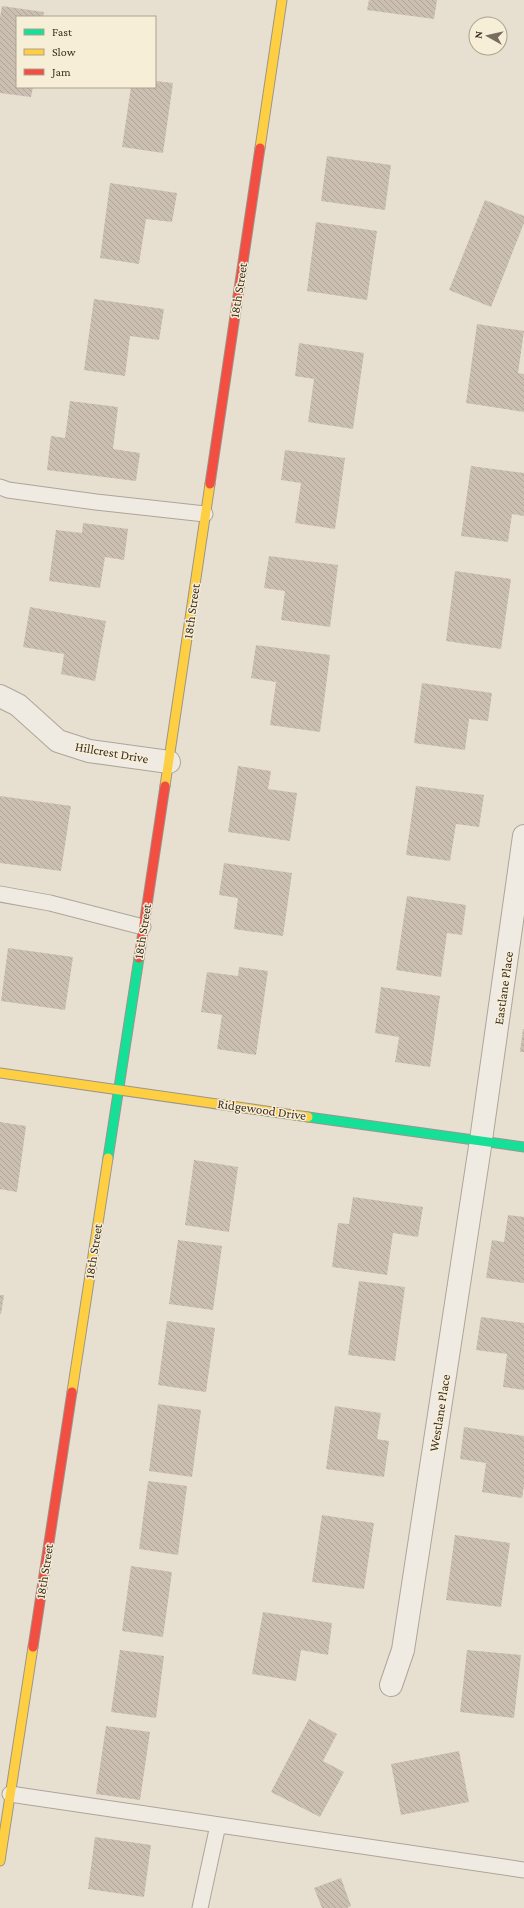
<svg xmlns="http://www.w3.org/2000/svg" width="524" height="1908" font-family="'Crimson Pro',serif">
  <style>
    .building { fill: url(#building-back-hatch) }
    .lines { fill: none; stroke-linecap: round; stroke-linejoin: round }
    .lane-casing { stroke: #ada599; stroke-width: 17 }
    .street-casing { stroke: #ada599; stroke-width: 24 }
    .fast-casing { stroke: #9c958a; stroke-width: 11 }
    .slow-casing { stroke: #9c958a; stroke-width: 11 }
    .jam-casing { stroke: #9c958a; stroke-width: 11 }
    .lane { stroke: #efebe3; stroke-width: 15 }
    .street { stroke: #efebe3; stroke-width: 22 }
    .fast { stroke: #16e098; stroke-width: 9 }
    .slow { stroke: #ffcf43; stroke-width: 9 }
    .jam { stroke: #f24e42; stroke-width: 9 }
    .labels { text-anchor: middle; stroke-width: 3; stroke-linejoin: round; paint-order: stroke }
    .street-label { font-size: 13px; fill: #3d2e20; stroke: #f7eed8 }
  </style>
  <defs>
    <pattern id="building-back-hatch" width="6" height="6" patternUnits="userSpaceOnUse"><rect width="6" height="6" fill="#cbbfb2"/><path d="M-1 5l2 2M0 0l6 6M5-1l2 2" fill="none" stroke="#afa499"/></pattern>
  </defs>
  <rect width="100%" height="100%" fill="#e7e0d1"/>
  <path class="building" d="M369,0H437L434,19L367,10Z
    M2,6L44,12L43,17H17V87H33L31,97L0,93V17Z
    M155,81L173,83L163,153L122,147L131,87H155Z
    M327,156L391,165L385,210L321,201Z
    M110,183L177,193L172,222L146,219L139,264L100,258Z
    M485,200L524,216V223L491,307L449,290Z
    M316,222L377,231L367,300L307,291Z
    M94,299L164,309L159,340L130,336L125,376L84,370Z
    M477,324L524,331L518,373L524,374V412L466,403Z
    M299,343L364,353L353,429L308,422L314,379L295,376Z
    M70,401L118,407L113,449L140,453L136,481L47,470L51,436L65,438Z
    M285,450L345,458L335,529L295,523L301,483L281,480Z
    M471,466L524,473V516L512,514L508,542L461,536Z
    M83,523L128,529L124,560L105,557L100,588L49,581L56,530L82,533Z
    M269,556L338,565L330,627L281,620L285,591L264,588Z
    M455,571L511,579L501,649L446,641Z
    M30,607L106,621L95,681L61,674L64,654L23,647Z
    M256,645L330,655L320,732L270,725L276,682L251,678Z
    M422,683L492,693L488,721L469,719L465,750L414,743Z
    M238,766L271,771L268,789L297,793L290,841L228,832Z
    M416,786L484,795L479,827L456,824L450,861L406,855Z
    M0,796L71,806L61,871L0,863Z
    M224,863L292,873L283,936L234,929L238,898L219,895Z
    M407,896L466,905L462,935L447,933L441,977L396,970Z
    M8,948L73,957L65,1010L1,1001Z
    M239,967L268,971L256,1055L217,1049L222,1015L201,1012L207,972L238,976Z
    M381,987L440,996L430,1067L395,1062L399,1037L375,1033Z
    M523,1029H524V1052H520Z
    M0,1122L26,1126L17,1192L0,1189Z
    M194,1160L238,1167L229,1232L185,1225Z
    M353,1197L423,1207L418,1237L393,1233L387,1275L332,1267L338,1223L349,1224Z
    M508,1215L524,1217V1283L486,1278L492,1240L504,1242Z
    M178,1240L222,1246L213,1310L169,1304Z
    M359,1281L405,1287L395,1361L348,1355Z
    M0,1295H4L1,1314H0Z
    M481,1317L524,1323V1390L503,1387L507,1354L476,1350Z
    M167,1321L215,1328L206,1392L158,1385Z
    M158,1404L201,1410L192,1477L149,1471Z
    M335,1406L381,1413L377,1439L389,1441L384,1477L326,1469Z
    M464,1427L524,1436V1486L522,1498L482,1492L486,1463L460,1459Z
    M148,1481L187,1486L178,1555L139,1549Z
    M322,1515L374,1523L364,1589L312,1582Z
    M455,1535L510,1543L501,1607L446,1600Z
    M131,1566L172,1572L163,1637L122,1631Z
    M263,1612L332,1623L328,1655L301,1650L296,1681L252,1674Z
    M120,1650L164,1656L156,1718L111,1712Z
    M467,1650L521,1655L514,1718L460,1712Z
    M309,1719L337,1734L323,1761L344,1772L320,1817L271,1792Z
    M106,1726L150,1732L140,1800L96,1794Z
    M459,1751L469,1802L401,1815L391,1764Z
    M95,1837L151,1845L144,1897L88,1889Z
    M341,1878L351,1906L347,1908H322L314,1888Z"/>
  <g class="lines">
    <g class="lane-casing">
      <path id="lane" d="M0,487L8,490L96,502L205,514
        M0,894L50,903L143,927
        M10,1794L524,1870
        M200,1908L218,1825"/>
    </g>
    <g class="street-casing">
      <path id="street" d="M0,696L18,705L58,741L89,751L169,762
        M391,1685L403,1650L481,1140L524,836"/>
    </g>
    <g class="fast-casing">
      <path id="fast" d="M308,1117L524,1147
        M108,1158L139,958"/>
    </g>
    <g class="slow-casing">
      <path id="slow" d="M260,148L282,0
        M165,786L210,484
        M0,1073L308,1117
        M72,1392L108,1158
        M0,1861L33,1647"/>
    </g>
    <g class="jam-casing">
      <path id="jam" d="M210,484L260,148
        M139,958L165,786
        M33,1647L72,1392"/>
    </g>
    <use href="#lane" class="lane"/>
    <use href="#street" class="street"/>
    <use href="#fast" class="fast"/>
    <use href="#slow" class="slow"/>
    <use href="#jam" class="jam"/>
  </g>
  <g class="labels">
    <g class="street-label">
      <text transform="translate(238 290) rotate(-81)" y="5">18th Street</text>
      <text transform="translate(191 611) rotate(-82)" y="5">18th Street</text>
      <text transform="translate(112 752) rotate(10)" y="5">Hillcrest Drive</text>
      <text transform="translate(142 931) rotate(-81)" y="5">18th Street</text>
      <text transform="translate(503 988) rotate(-82)" y="5">Eastlane Place</text>
      <text transform="translate(262 1109) rotate(8)" y="5">Ridgewood Drive</text>
      <text transform="translate(93 1251) rotate(-81)" y="5">18th Street</text>
      <text transform="translate(439 1413) rotate(-81)" y="5">Westlane Place</text>
      <text transform="translate(44 1571) rotate(-81)" y="5">18th Street</text>
    </g>
  </g>
  <rect x="16" y="16" width="140" height="72" fill="#f7eed8" stroke="#ada18e"/>
  <rect x="24" y="29" width="20" height="6" fill="#16e098" stroke="#ada18e"/>
  <text x="52" y="36" font-size="12" fill="#3d2e20">Fast</text>
  <rect x="24" y="49" width="20" height="6" fill="#ffcf43" stroke="#ada18e"/>
  <text x="52" y="56" font-size="12" fill="#3d2e20">Slow</text>
  <rect x="24" y="69" width="20" height="6" fill="#f24e42" stroke="#ada18e"/>
  <text x="52" y="76" font-size="12" fill="#3d2e20">Jam</text>
  <g transform="translate(488 36) rotate(278)"><circle r="19" fill="#f7eed8" stroke="#ada18e"/>
  <path d="M0-3L7 15L0 10L-7 15Z" fill="#786c5e"/>
  <text y="-6" font-size="11" font-weight="bold" text-anchor="middle" fill="#3d2e20">N</text>
  </g>
</svg>
